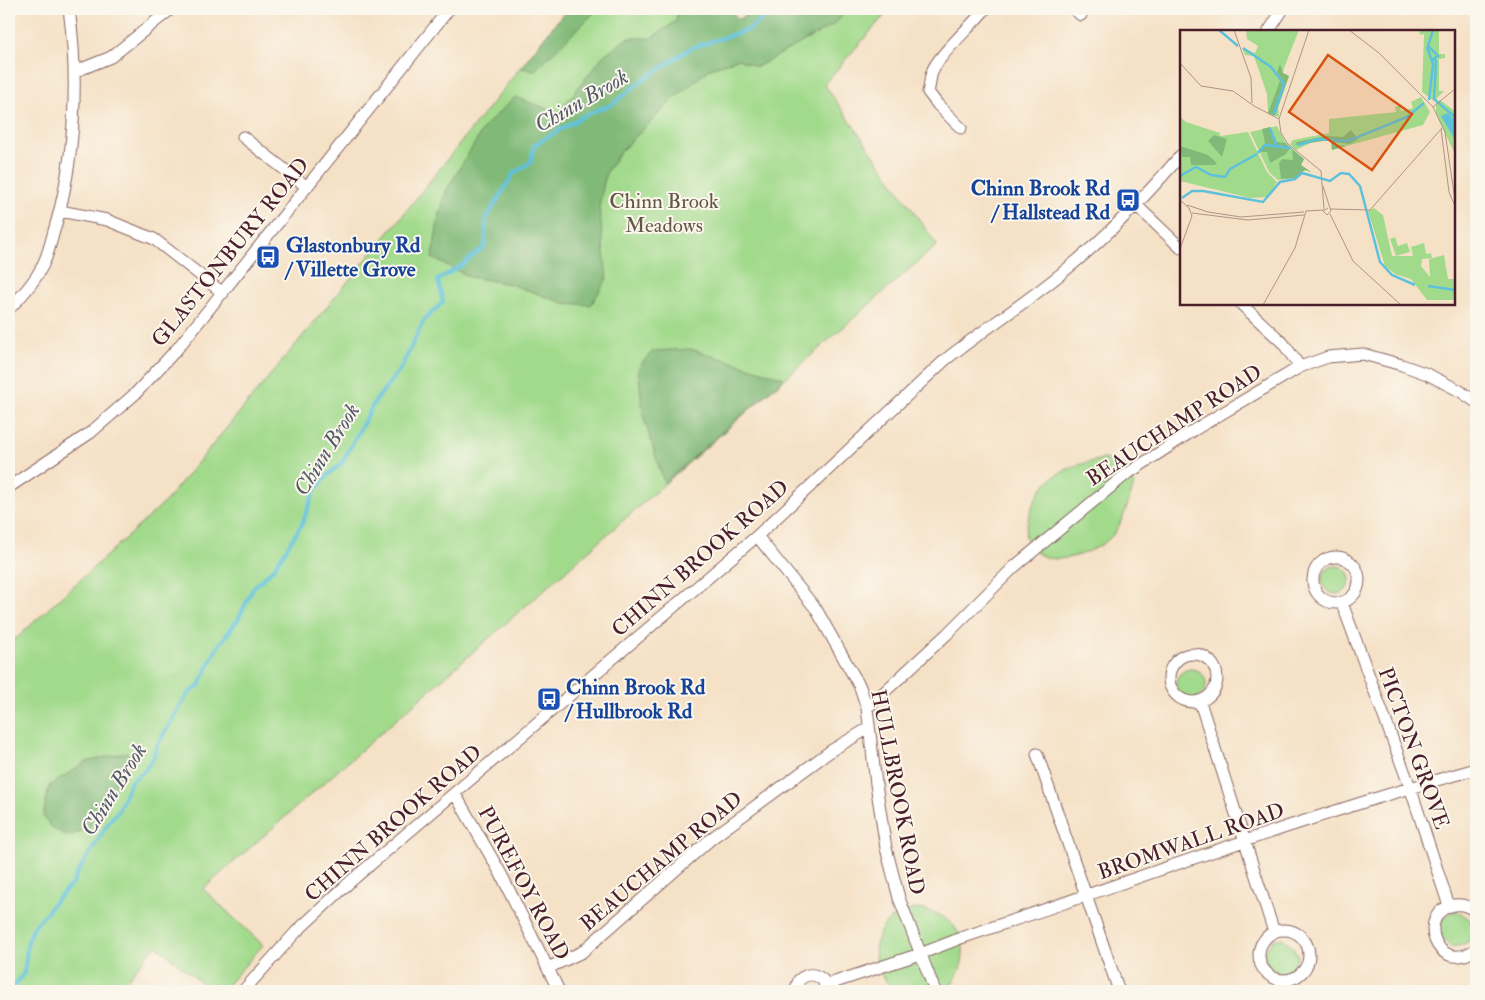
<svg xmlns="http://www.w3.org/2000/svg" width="1485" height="1000" font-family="'IM FELL Double Pica',serif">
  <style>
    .green { fill: #a2da8c; stroke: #767c5c }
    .forest { fill: #81ba78; stroke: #666c52 }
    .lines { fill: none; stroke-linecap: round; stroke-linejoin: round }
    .stream { stroke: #5dc1db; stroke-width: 4 }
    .street-casing { stroke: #866361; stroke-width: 13 }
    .street { stroke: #fff; stroke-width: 11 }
    .labels { text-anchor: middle; stroke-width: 4; stroke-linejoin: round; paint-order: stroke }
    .transit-label { font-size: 21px; font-weight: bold; fill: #164399; stroke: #fbf7ec; text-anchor: start }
    .park-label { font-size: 21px; fill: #645748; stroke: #fbf7ec }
    .street-label { font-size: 21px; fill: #4a1f2b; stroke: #fbf7ec }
    .water-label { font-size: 22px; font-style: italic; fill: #515869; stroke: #fbf7ec }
    .inset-river { fill: none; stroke: #5dc1db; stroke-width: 2.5 }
    .inset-road { fill: none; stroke: #b19388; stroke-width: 1 }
    .view { fill: #d8530f; fill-opacity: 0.15; stroke: #d8530f; stroke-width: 2.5 }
    .inset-edge { fill: none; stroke: #4a1f2b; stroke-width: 2.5 }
  </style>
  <rect width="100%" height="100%" fill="#fbf7ec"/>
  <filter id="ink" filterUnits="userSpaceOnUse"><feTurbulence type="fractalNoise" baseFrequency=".02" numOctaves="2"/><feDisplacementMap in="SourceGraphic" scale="10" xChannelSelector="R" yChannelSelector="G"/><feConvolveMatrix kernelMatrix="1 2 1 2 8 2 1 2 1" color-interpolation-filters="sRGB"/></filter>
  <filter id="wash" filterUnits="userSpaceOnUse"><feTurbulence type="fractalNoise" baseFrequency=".0096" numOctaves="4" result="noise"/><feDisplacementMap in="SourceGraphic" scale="20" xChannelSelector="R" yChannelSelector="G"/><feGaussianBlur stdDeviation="1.12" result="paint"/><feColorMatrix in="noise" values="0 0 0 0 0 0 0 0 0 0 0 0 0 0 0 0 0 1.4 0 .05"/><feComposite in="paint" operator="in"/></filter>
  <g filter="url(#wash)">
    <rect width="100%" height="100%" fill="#f5e1c6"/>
    <path class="green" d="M567,9H729L739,19L754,9H890L824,84L937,245L203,889L263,945L222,991H211L156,945L117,991H9V645L166,501L403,215Z
      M1104,459L1124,464L1134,484C1129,500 1123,524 1111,537C1098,551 1057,567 1039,554C1033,550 1029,542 1025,536C1033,484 1053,468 1104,459Z
      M1322 580a14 14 0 1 1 28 0a14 14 0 1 1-28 0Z
      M1176 684a15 15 0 1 1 30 0a15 15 0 1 1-30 0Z
      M915,909C948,910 972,935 960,969C957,977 951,986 944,990C935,994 908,991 897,991C871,975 867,936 893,917C900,913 907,911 915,909Z
      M1454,911C1471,917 1474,921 1472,939L1463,945L1451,947C1435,934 1437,921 1454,911Z
      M1282,938L1292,946L1298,956C1291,981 1266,978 1264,952L1273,940Z"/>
    <path class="forest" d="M567,9H615L597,10L535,70L520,68Z
      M679,9H729L739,19L754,9H848L835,24L757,67L738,59L711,68L676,97L620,152L606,173L599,207L607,279L591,305L564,303L510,284L470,277L432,258L438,222L446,191L485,126L515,97L558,113L604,55L628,38H651L675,22Z
      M691,349L784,378L664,483L643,415L638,367L653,351Z
      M127,752L131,761L89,828L69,836L53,829L43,816L49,786L86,762Z"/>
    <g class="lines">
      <path class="stream" d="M10,991L24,973L28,941L32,929L47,912L54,902L73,883L76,875L109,822L118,811L131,781L143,772L153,759L157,745L188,694L199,686L217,648L239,618L253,588L274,568L302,524L315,490L329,474L342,463L374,403L401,368L424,320L443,302L438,280L462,265L485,246L486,219L513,174L531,162L534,145L585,115L613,104L640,82L691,48L750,29L774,9"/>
    </g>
  </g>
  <g filter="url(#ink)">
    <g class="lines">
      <g class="street-casing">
        <path id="street" d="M1074,9L1081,15
          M1269,31L1283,9
          M74,72L111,57L171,9
          M961,128L938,105L928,92C930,86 930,78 932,72C937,56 973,25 985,9
          M243,137L307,187
          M1136,205L1181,248
          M60,211L107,220L154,239L223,293
          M1241,304L1283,343L1300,367
          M9,309C23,295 38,278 45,260C49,251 51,241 54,231C75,162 79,80 69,9
          M9,487L90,433L135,394L177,349L449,9
          M757,536L816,609L860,687L867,708L876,784L886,848L899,898L935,991
          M1313 580a23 23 0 1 1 46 0a23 23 0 1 1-46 0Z
          M1342,603L1410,787L1449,906
          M1169 678a24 24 0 1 1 48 0a24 24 0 1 1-48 0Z
          M1200,702L1274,932
          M867,708L947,634L1014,567L1124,476L1194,430L1300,367L1328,357L1363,354L1402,365L1427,374L1460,391L1476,402
          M1037,754L1119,991
          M455,794L501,874L559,991
          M1476,912C1470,907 1463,904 1455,905C1414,911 1436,978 1476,949
          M1259 955a25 25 0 1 1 50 0a25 25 0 1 1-50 0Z
          M548,968L582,952L712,838L832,750L869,728
          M826,985L920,954L961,938C1132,881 1302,817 1476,769
          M243,991L296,932L351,881L757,536L945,360C983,330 1024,304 1062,273C1106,238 1145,197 1181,155
          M795,991L799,980C807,973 815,973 823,980L827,991"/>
      </g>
      <use href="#street" class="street"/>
    </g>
  </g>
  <defs>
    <g id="bus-square" transform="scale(1.25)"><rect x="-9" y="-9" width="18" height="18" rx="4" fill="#1a4fb4" stroke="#fbf7ec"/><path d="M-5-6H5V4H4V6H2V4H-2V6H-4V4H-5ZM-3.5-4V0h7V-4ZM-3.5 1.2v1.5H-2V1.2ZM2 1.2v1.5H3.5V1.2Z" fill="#fff"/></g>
  </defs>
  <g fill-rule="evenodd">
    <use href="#bus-square" x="1128" y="200"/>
    <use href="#bus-square" x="268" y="257"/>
    <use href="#bus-square" x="549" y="699"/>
  </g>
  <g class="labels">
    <g class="transit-label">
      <text x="1110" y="195" text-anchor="end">Chinn Brook Rd<tspan x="1110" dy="24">/ Hallstead Rd</tspan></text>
      <text x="286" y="252">Glastonbury Rd<tspan x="286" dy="24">/ Villette Grove</tspan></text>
      <text x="566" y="694">Chinn Brook Rd<tspan x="566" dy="24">/ Hullbrook Rd</tspan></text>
    </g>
    <g class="park-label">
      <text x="664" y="208">Chinn Brook<tspan x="664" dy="24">Meadows</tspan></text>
    </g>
    <g class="street-label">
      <text transform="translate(230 252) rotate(-51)" y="7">GLASTONBURY ROAD</text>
      <text transform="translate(1174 425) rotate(-33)" y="7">BEAUCHAMP ROAD</text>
      <text transform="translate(700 558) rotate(-41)" y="7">CHINN BROOK ROAD</text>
      <text transform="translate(1414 748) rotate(70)" y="7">PICTON GROVE</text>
      <text transform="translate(898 792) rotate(79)" y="7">HULLBROOK ROAD</text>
      <text transform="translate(393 823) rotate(-41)" y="7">CHINN BROOK ROAD</text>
      <text transform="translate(1191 841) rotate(-19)" y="7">BROMWALL ROAD</text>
      <text transform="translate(661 861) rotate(-40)" y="7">BEAUCHAMP ROAD</text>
      <text transform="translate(524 883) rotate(62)" y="7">PUREFOY ROAD</text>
    </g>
    <g class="water-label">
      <text transform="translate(581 100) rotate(-30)" y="8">Chinn Brook</text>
      <text transform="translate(326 449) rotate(-58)" y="8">Chinn Brook</text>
      <text transform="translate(113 789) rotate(-58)" y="8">Chinn Brook</text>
    </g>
  </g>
  <g transform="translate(1180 30)">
    <rect width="275" height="275" fill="#f5e1c6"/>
    <path d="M66,0H119L104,38L103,43L109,46L98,77L99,87L88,83L87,64L74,26L65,25L62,18L75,23L78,16L67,9ZM239,0H259V24H265V28L259,29V61H264L254,71L242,62L244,4L240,5ZM241,67L250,82L243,95L152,120L151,110L135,111L116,120L110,114L113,110L149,103V89L216,82L215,77L220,75L221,81L233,78L231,72ZM260,70L275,81V124L256,84V73ZM0,87L6,92L40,103V106L68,102L87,142L97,152L88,167L70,168L0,151ZM97,96L106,113L124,129L121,135L131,142L125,140L115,148L98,150L89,142L70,102ZM194,178L203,185L212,226H233L231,217L244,213L246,224L251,223L252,228L242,229L241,236L250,247L249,229L264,225L268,249H275V270H247L231,249L215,244L205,236L188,181ZM215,207L218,216L227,213L230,222L216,226L210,209Z" fill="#a2da8c"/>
    <path d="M100,34L103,43L109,46L95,86L88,83L101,48L97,42ZM90,97L97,112L106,113L110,118L106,124L90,133L87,122H77L85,113L82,99ZM171,100L178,109L170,114L155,112V115L166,116L152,120L151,110L115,115L117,112L146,106L163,107ZM34,105L47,109L42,127L28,111ZM0,116L28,125L37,133L35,135H11L10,127H2ZM112,119L124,129L121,135L131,142L125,140L115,148L101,149L99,133L102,129L113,130Z" fill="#81ba78"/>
    <path d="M268,83L275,90V110L261,86Z" fill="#5dc1db"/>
    <path class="inset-river" d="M39,0L58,16M253,0L248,16L258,26L253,29L256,31L254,69L275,87M247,17L253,34L249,70M63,18L91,37L104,54L94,84M90,98L97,118M118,115L138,109L168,111L227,87L244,73M78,123L85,115L111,118M0,146L16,137L31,145L45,147L50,139L77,124M2,168L12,161H23L83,172L100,152L115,149L122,143L150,151L161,143L169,144L180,156L200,232L212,245L235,255M248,256L275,260"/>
    <path class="inset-road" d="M54,0L71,48L72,73M129,0L99,89L101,103L108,114L141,141L144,179M169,0L199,23L253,77M0,33L21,56L53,61L74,76L99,89M275,59L253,77L265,102L275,170M261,99L269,162L275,176M143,156L151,181L147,185L143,181L148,178M0,170L9,178L12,186L0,219M7,175L28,182L61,187L124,182M150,179L190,180L262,98M126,181L144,180M12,183L68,190L124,185M150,184L173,231L221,275M83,275L115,218L126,181"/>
    <path class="view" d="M148,25L232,84L192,140L109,82Z"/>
    <rect width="275" height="275" class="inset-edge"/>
  </g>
  <rect width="1485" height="1000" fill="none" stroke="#fbf7ec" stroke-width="30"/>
</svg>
